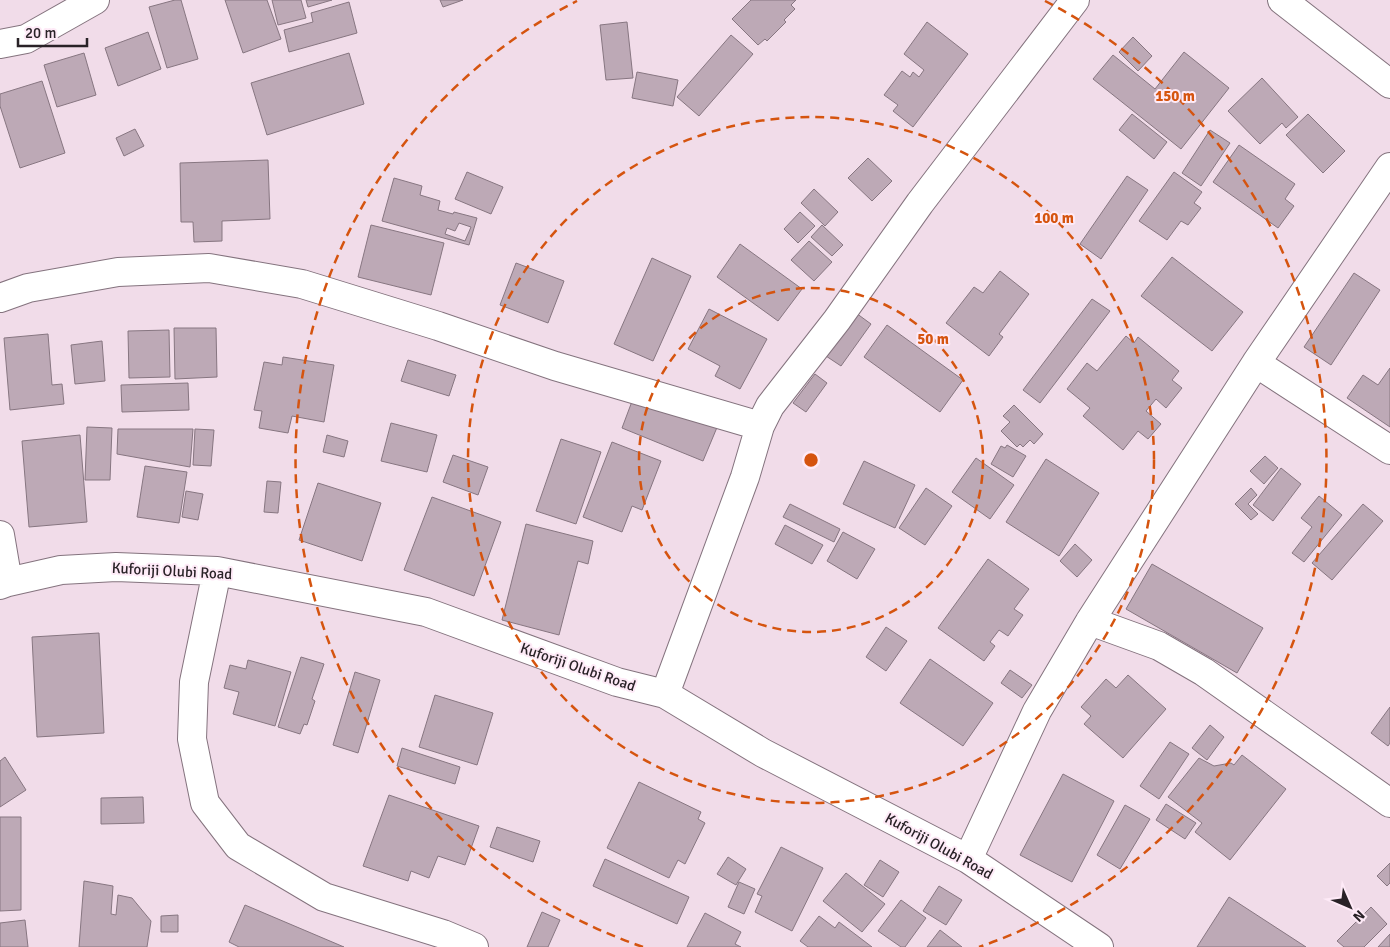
<svg xmlns="http://www.w3.org/2000/svg" width="1390" height="947" font-family="Signika,sans-serif">
  <style>
    .building { fill: #bda9b6; stroke: #877681; fill-rule: evenodd }
    .lines { fill: none; stroke-linecap: round; stroke-linejoin: round }
    .minor-casing { stroke: #84737e; stroke-width: 30 }
    .minor { stroke: #fff; stroke-width: 28 }
    .ring { fill: none; stroke: #d5540f; stroke-width: 2.5; stroke-dasharray: 9 6 }
    .labels { text-anchor: middle; stroke-width: 4; stroke-linejoin: round; paint-order: stroke }
    .street-label { font-size: 15px; fill: #292227; stroke: #feeaf7 }
    .centre { fill: #d5540f; stroke: #feeaf7; stroke-width: 2.5 }
    .ring-label { font-size: 15px; text-anchor: middle; font-weight: bold; fill: #d5540f; stroke: #feeaf7; stroke-width: 4; stroke-linejoin: round; paint-order: stroke }
  </style>
  <rect width="100%" height="100%" fill="#f1dce9"/>
  <path class="building" d="M175,0H181L198,59L167,68L149,7Z
    M225,0H267L281,39L243,53Z
    M272,0H301L306,18L278,25Z
    M306,0H332L308,7Z
    M440,0H463L443,7Z
    M751,0H796L791,5L795,9L784,20L786,22L767,41L765,39L758,45L732,19Z
    M349,2L357,33L289,52L284,30L313,22L311,13Z
    M627,22L633,78L606,80L600,25Z
    M927,22L968,54L913,127L893,111L898,105L884,95L902,71L910,77L913,72L919,77L924,70L904,54Z
    M148,32L161,69L118,86L105,48Z
    M731,35L753,54L699,116L677,97Z
    M1133,37L1152,56L1138,71L1119,52Z
    M1184,52L1229,88L1181,149L1093,79L1113,55L1155,89Z
    M84,53L96,95L57,107L44,65Z
    M349,53L364,104L267,135L251,83Z
    M637,72L678,80L673,106L632,98Z
    M1262,78L1298,117L1286,128L1282,123L1260,144L1228,111Z
    M42,81L65,153L20,168L0,106V94Z
    M1132,114L1167,142L1154,159L1119,130Z
    M1308,114L1345,151L1323,173L1286,135Z
    M135,129L144,146L124,156L116,138Z
    M1210,130L1230,143L1201,186L1182,173Z
    M1239,145L1295,184L1285,199L1294,206L1278,228L1213,182Z
    M868,158L892,181L872,201L848,178Z
    M268,160L270,219L222,221V241L194,242L193,222H181L180,163Z
    M467,172L503,187L491,214L455,199Z
    M1174,172L1202,192L1194,203L1201,208L1188,225L1181,221L1167,240L1139,221Z
    M1127,176L1148,190L1101,259L1080,244Z
    M394,178L422,186L420,195L440,201L438,210L453,214L454,212L477,218L469,245L382,221ZM459,223L471,227L465,241L445,234L447,228L455,231Z
    M814,189L838,212L825,226L801,203Z
    M800,212L815,226L798,243L784,229Z
    M371,225L444,243L431,295L358,277Z
    M822,225L843,245L832,256L811,237Z
    M809,241L832,262L814,281L791,260Z
    M740,244L802,289L778,321L717,277Z
    M1172,257L1243,312L1212,351L1141,296Z
    M652,258L691,276L653,361L614,344Z
    M516,263L564,281L548,323L500,305Z
    M1000,271L1029,294L999,334L1003,337L989,356L946,323L974,287L983,293Z
    M1354,273L1380,290L1331,365L1304,347Z
    M1092,299L1110,311L1040,403L1023,390Z
    M709,309L767,339L740,389L715,376L720,366L688,349Z
    M856,313L871,324L841,366L826,356Z
    M887,325L963,380L940,412L864,357Z
    M174,328H216L217,377L175,379Z
    M169,330L170,377L129,378L128,331Z
    M48,334L52,385L62,384L64,404L10,410L4,338Z
    M1126,336L1134,343L1138,337L1179,371L1172,380L1182,388L1166,408L1156,399L1146,411L1161,424L1148,439L1138,431L1123,450L1083,416L1090,408L1067,389L1087,363L1097,371Z
    M102,341L105,381L75,384L71,345Z
    M283,357L334,365L324,422L292,416L288,433L259,428L262,411L254,410L264,362L282,365Z
    M408,360L456,375L449,396L401,381Z
    M1390,368V427L1347,398L1363,375L1378,385Z
    M815,374L827,383L806,412L793,403Z
    M188,383L189,410L122,412L121,385Z
    M634,396L718,425L703,461L622,428Z
    M1014,405L1043,434L1034,444L1030,440L1023,447L1020,444L1017,447L1001,431L1010,422L1003,416Z
    M391,423L437,435L427,472L381,461Z
    M87,427L112,428L110,480H85Z
    M118,429H193L190,467L117,454Z
    M195,429L214,430L211,466L193,465Z
    M80,435L87,522L29,527L22,441Z
    M327,435L348,441L344,457L323,452Z
    M561,439L601,452L576,524L536,511Z
    M612,442L661,461L642,510L632,506L622,532L583,517Z
    M1007,445L1026,456L1013,477L991,464L1001,446L1005,448Z
    M453,455L488,467L478,495L443,482Z
    M1265,456L1278,468L1264,484L1250,471Z
    M976,458L1014,485L990,519L952,492Z
    M1046,459L1099,493L1059,556L1006,522Z
    M864,461L915,485L895,528L843,504Z
    M145,466L187,472L179,523L137,517Z
    M1281,468L1301,484L1273,521L1253,505Z
    M267,481L281,482L278,513L264,512Z
    M318,483L381,503L362,561L299,540Z
    M926,488L952,506L925,545L899,528Z
    M1251,488L1257,495L1248,504L1258,514L1251,520L1235,504Z
    M186,491L203,494L198,520L182,517Z
    M1319,496L1342,515L1304,562L1292,553L1312,527L1301,518Z
    M432,497L501,522L474,596L404,570Z
    M790,504L840,529L834,542L783,517Z
    M1363,504L1383,521L1332,580L1312,563Z
    M526,524L593,541L588,564L578,561L559,635L502,620Z
    M785,525L823,545L812,564L775,544Z
    M843,532L875,549L857,579L827,561Z
    M1075,544L1092,560L1077,577L1060,561Z
    M988,559L1029,589L1014,609L1023,615L1008,636L999,630L990,642L995,646L984,661L938,628Z
    M1152,564L1263,628L1237,673L1126,609Z
    M886,627L907,641L886,671L866,657Z
    M99,633L104,733L37,737L32,637Z
    M301,657L324,664L312,699L315,701L307,725L304,724L300,734L278,727Z
    M930,659L993,703L963,746L900,703Z
    M248,660L291,672L275,726L233,714L239,692L224,688L230,665L246,669Z
    M1010,670L1032,685L1022,698L1001,683Z
    M355,672L380,680L358,753L333,745Z
    M1128,675L1166,709L1123,758L1084,724L1091,716L1081,707L1106,679L1116,688Z
    M435,695L493,713L477,765L419,747Z
    M1390,707V743L1388,746L1371,733Z
    M1210,725L1224,737L1207,760L1192,748Z
    M1170,742L1189,754L1159,799L1140,786Z
    M402,748L460,767L455,784L397,766Z
    M1242,755L1286,789L1230,860L1195,832L1202,823L1168,797L1199,758L1214,766L1231,763L1234,765Z
    M5,757L26,790L0,807V761Z
    M1063,774L1114,801L1072,882L1020,855Z
    M639,782L701,812L698,819L705,823L685,864L678,860L669,878L607,848Z
    M389,795L479,826L465,865L438,856L429,878L411,871L408,881L363,866Z
    M143,797L144,823L101,824V798Z
    M1166,804L1196,823L1185,839L1156,820Z
    M1125,805L1150,819L1120,869L1097,855Z
    M0,817H21V910L0,911Z
    M497,827L540,841L533,862L490,847Z
    M781,847L823,868L792,931L755,912L762,896L757,894Z
    M728,857L746,869L736,885L717,874Z
    M605,859L689,897L677,924L593,886Z
    M880,860L899,872L883,897L864,885Z
    M1390,863V883L1387,886L1377,876Z
    M846,873L885,904L862,932L823,901Z
    M84,881L113,886L111,914L116,915L118,895L132,898L151,921L147,947H79Z
    M739,882L755,889L744,914L728,907Z
    M939,886L962,900L946,925L923,911Z
    M1229,897L1306,947H1197Z
    M901,900L926,918L905,947H901L878,931Z
    M245,905L344,947H239L229,942Z
    M1371,907L1387,924L1364,947H1344L1337,941Z
    M542,912L560,920L548,947H527Z
    M705,913L741,932L735,944L741,947H687Z
    M178,915V932H161V916Z
    M819,916L835,928L839,922L872,947H808L800,941Z
    M25,920L28,947H0V923Z
    M940,930L962,947H927Z
    M1390,934V947H1378Z"/>
  <g class="lines">
    <g class="minor-casing">
      <path id="minor" d="M1282,0L1390,84
        M0,44L26,39L95,0
        M0,298L28,288L118,272L209,268L302,284L438,326L555,366L760,426
        M1256,363L1390,450
        M0,535L8,582
        M217,571L194,682L192,739L205,803L238,846L324,897L443,934L474,947
        M0,585L8,582L61,570L116,567L217,571L426,612L617,682L665,694L763,753L968,859L1099,947
        M1090,621L1159,646L1204,672L1390,803
        M665,694L745,477L760,426L770,406L837,320L920,203L1075,0
        M968,859L1037,711L1090,621L1256,363L1390,167"/>
    </g>
    <use href="#minor" class="minor"/>
  </g>
  <g class="ring">
    <circle cx="811" cy="460" r="172"/>
    <circle cx="811" cy="460" r="343"/>
    <path d="M643 947A515 515 0 0 1 577 1M1045 1A515 515 0 0 1 979 947"/>
  </g>
  <g class="labels">
    <g class="street-label">
      <text transform="translate(172 571) rotate(3)" y="5">Kuforiji Olubi Road</text>
      <text transform="translate(578 667) rotate(19)" y="5">Kuforiji Olubi Road</text>
      <text transform="translate(939 846) rotate(29)" y="5">Kuforiji Olubi Road</text>
    </g>
  </g>
  <circle cx="811" cy="460" r="8" class="centre"/>
  <g class="ring-label">
    <text x="1175" y="101">150 m</text>
    <text x="1054" y="223">100 m</text>
    <text x="933" y="344">50 m</text>
  </g>
  <g transform="translate(1350 907) rotate(135)" stroke="#feeaf7" stroke-width="4" paint-order="stroke">
  <path d="M0-4L9 19L0 12L-9 19Z" fill="#292227"/>
  <text y="-8" font-size="14" font-weight="bold" text-anchor="middle" fill="#292227">N</text>
  </g>
  <path d="M18 38v8h69v-8" fill="none" stroke="#292227" stroke-width="2.5"/>
  <text x="25" y="38" font-size="15" fill="#292227" stroke="#feeaf7" stroke-width="4" paint-order="stroke">20 m</text>
</svg>
